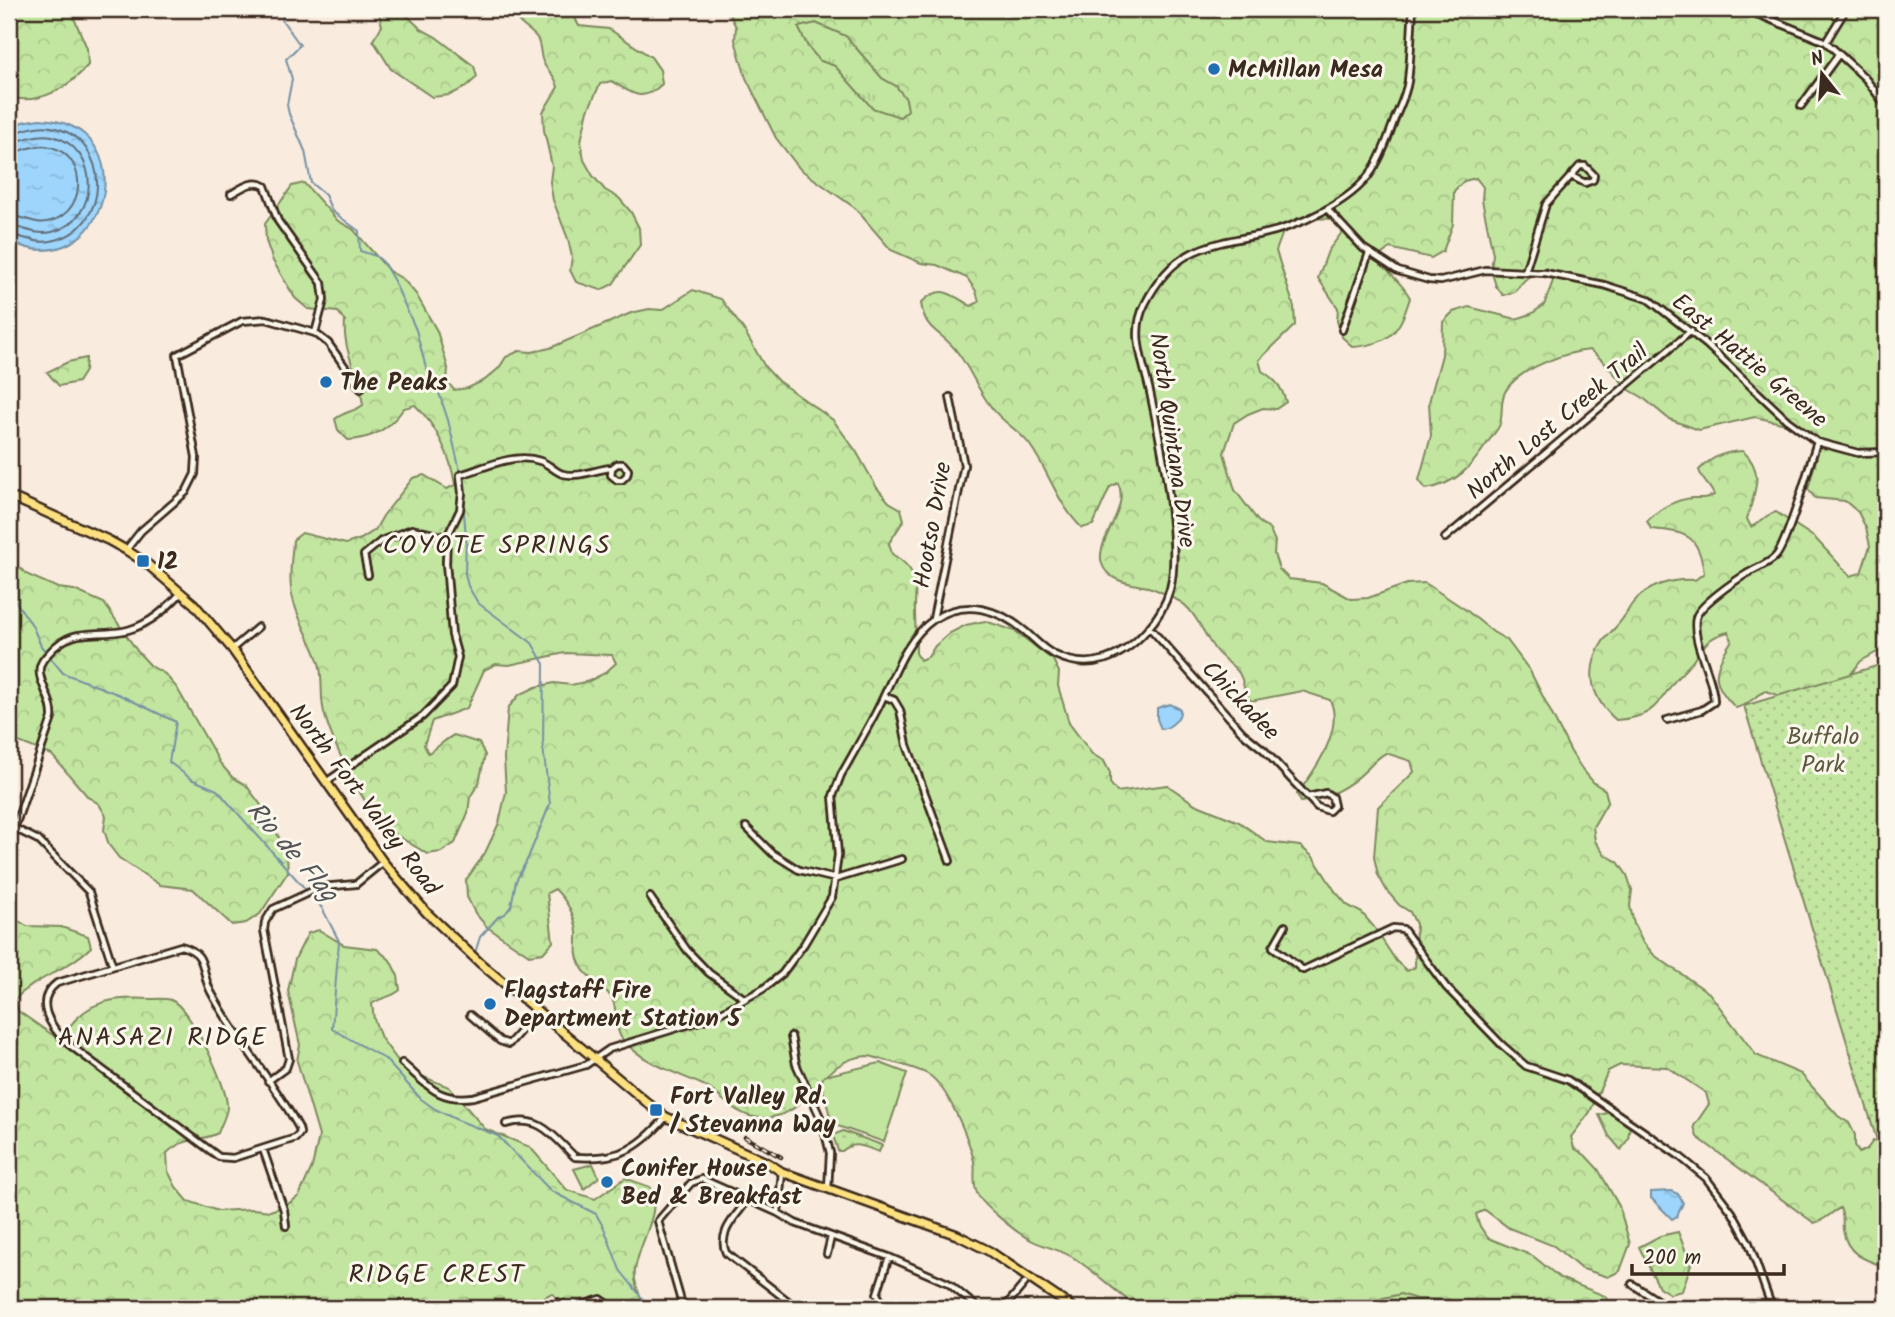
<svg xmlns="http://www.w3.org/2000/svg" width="1895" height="1317" font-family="Kalam,sans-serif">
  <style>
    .grass { fill: url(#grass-tufts); stroke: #7e885f; stroke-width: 2 }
    .forest { fill: url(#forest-crowns); stroke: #7e885f; stroke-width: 2; fill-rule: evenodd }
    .park { fill: url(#park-dots); stroke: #7e885f; stroke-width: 2 }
    .pitch { fill: #c2e6a0; stroke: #7e885f; stroke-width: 2 }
    .water { fill: url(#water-ripples); stroke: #7691a4; stroke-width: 2 }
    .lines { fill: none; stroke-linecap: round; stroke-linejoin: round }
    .shore { stroke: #626e77; stroke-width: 2 }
    .stream { stroke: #7691a4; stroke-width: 2 }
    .street-casing { stroke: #3b2a1e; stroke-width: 10 }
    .primary-casing { stroke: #3b2a1e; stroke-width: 12 }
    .street { stroke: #fbf7ec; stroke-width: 4.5 }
    .primary { stroke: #fde080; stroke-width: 7 }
    .rail-casing { stroke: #3b2a1e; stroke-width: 4.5 }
    .rail { stroke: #fbf7ec; stroke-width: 2; stroke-dasharray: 5; stroke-linecap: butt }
    .poi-dot { fill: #1f6fb2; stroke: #fbf7ec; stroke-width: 2.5 }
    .labels { text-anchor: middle; stroke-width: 6; stroke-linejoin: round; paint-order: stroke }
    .poi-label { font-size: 24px; font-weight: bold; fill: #3b2a1e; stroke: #fbf7ec; text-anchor: start }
    .street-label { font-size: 24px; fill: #3b2a1e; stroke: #fbf7ec }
    .park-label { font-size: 24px; fill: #5d593e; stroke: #fbf7ec }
    .neighbourhood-label { font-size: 26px; letter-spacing: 2px; fill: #3b2a1e; stroke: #fbf7ec }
    .water-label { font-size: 26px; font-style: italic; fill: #545556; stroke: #fbf7ec }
  </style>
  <defs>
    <pattern id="grass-tufts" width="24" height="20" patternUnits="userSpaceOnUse" patternTransform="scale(1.75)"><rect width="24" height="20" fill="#c2e6a0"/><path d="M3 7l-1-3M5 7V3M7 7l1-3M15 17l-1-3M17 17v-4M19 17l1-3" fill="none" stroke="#a8c589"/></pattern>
    <pattern id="forest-crowns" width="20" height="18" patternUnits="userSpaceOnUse" patternTransform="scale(1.75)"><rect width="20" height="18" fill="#c2e6a0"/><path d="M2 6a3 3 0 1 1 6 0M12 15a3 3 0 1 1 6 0" fill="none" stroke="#a8c589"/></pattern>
    <pattern id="park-dots" width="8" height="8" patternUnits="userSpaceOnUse" patternTransform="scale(1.75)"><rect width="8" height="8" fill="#c2e6a0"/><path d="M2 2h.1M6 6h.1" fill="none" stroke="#a8c589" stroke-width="1.8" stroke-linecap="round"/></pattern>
    <pattern id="water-ripples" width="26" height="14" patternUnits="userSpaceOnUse" patternTransform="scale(1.75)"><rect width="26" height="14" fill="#9dd5fd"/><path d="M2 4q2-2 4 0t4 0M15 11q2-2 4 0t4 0" fill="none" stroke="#88b7d8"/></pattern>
  </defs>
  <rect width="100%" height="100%" fill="#f9ebdd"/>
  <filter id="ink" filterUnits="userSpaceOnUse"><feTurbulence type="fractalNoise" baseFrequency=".0143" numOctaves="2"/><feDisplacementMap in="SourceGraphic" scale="14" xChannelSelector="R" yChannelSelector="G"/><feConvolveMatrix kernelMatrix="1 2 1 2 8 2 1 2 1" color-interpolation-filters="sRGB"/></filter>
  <g filter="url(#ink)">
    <path class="grass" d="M816,23L846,36L882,78L896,86L906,99L909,110L899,118L872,108L835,66L820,61L808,47L798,27Z
      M1401,1294C1425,1302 1441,1293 1464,1308H1362L1383,1298Z"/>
    <path class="forest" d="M9,9H70L87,48L88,65C70,87 38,106 9,97Z
      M378,9H400L421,29L436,37L474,66L477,77L466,87L450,95L432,97L391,69L373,40L382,26Z
      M514,9H581L575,18L579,26L609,29L651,57L660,70L662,84C641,104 633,93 611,81L600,84L588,110L581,141L584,160L593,176L605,190L619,198L631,212L639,228L640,245L613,284L601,290L576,282L570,270L572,257L568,239L553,200L550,182L552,166L544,130L543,112L558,87C554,71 546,73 542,59C540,52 541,46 537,38C529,27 516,26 514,9Z
      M720,9H1886V647L1861,661L1850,675L1793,700L1766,691C1754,697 1748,705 1736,708C1708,681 1714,669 1732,640L1728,632C1709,637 1706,643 1695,658C1689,667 1680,674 1673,683C1655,708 1650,718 1616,720C1592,699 1584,672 1602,643C1608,634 1617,627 1623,618C1627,614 1628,609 1632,604C1646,586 1672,578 1695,580L1704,573C1699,534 1686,532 1651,529L1647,521C1660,508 1674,500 1692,498C1701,498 1705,499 1714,495C1710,485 1702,481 1699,470C1713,456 1724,452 1743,451C1766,473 1754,492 1747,519L1751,527C1761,522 1765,515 1776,512L1815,538L1850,576L1861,573L1870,546L1866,528L1858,512L1845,501L1815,498L1808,489L1819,449L1813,436L1786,424L1755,417L1699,430L1669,419L1642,397L1628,389L1603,361L1590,350C1566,352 1517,369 1505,392C1500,401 1503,414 1500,424C1498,430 1492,436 1488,442C1472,466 1457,484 1426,489L1419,480L1431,436L1429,402L1442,355L1443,322L1453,312L1469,307L1516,319L1531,314L1544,305L1554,278L1546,268C1532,272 1523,279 1515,292L1503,295L1496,286L1491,270L1493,254L1482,200L1483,187L1476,178L1464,181L1454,191L1453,224L1443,251L1431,258L1390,248L1381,255C1386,275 1402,281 1410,298C1399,332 1391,344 1353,347L1342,337L1337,321L1338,308L1318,278L1328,251L1346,227L1342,219L1298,218L1286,224L1276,251L1294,307L1295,325L1259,360L1262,371C1275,379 1282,387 1286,402L1276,409L1263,408L1248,414L1234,423L1224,453L1235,490L1258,521L1269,529L1275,541L1274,554L1279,569L1289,579L1322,583L1351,599L1368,598L1407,584L1425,583L1466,610L1493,632L1507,640L1530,671L1571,752L1582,769L1594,783L1605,790L1608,801L1593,827L1595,841L1604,854L1618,862L1627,875L1632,890L1630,906L1634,924L1642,941L1654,955L1709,993L1756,1055L1801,1074L1838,1116L1849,1123L1855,1135V1145L1859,1153L1867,1149L1873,1141L1886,1139V1267C1865,1260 1847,1255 1843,1230C1842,1221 1844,1216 1840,1208C1830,1213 1826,1220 1814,1223L1697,1137L1694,1126L1709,1104L1706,1093L1667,1067L1620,1065L1608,1071L1590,1112L1571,1137L1574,1148L1585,1155L1598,1169L1619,1206L1630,1244L1620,1271L1608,1277L1580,1268L1554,1246L1509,1228L1485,1210L1476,1214L1479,1225L1488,1238L1533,1256L1560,1278L1605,1296L1615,1308H1464L1450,1300L1416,1299L1401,1294L1383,1298L1362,1308C1306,1308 1249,1308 1193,1308C1181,1308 1148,1311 1138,1308C1134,1307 1129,1301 1125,1298C1109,1285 1092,1270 1074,1258C1060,1249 1043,1247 1029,1239C1017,1233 981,1204 977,1193C972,1181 976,1172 974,1161C969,1140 948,1087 929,1075C915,1067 899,1064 883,1060C878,1059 873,1056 867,1056C819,1058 812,1117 764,1118C737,1119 723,1096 703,1085C675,1072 644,1064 623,1040C613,1028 619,1012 612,999C604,983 587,980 580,964C574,952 578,944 577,932C575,915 567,901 555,889L547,893L553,942L543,953L529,955L487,927L475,913L467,897L466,880L485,853L499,823L506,792L504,758L508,708L519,695L536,687L554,683L571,685L589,681L605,673L616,663L612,655L565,653L509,665L496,664L484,670L467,708L432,721L424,745L428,753C438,748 444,740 454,735L479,743L485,755L479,783L470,797L468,813L455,843L441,852L427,854C414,845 399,838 387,828C364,809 333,744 325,716C319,698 324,681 319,663C311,638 294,615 291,588C289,573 292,556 293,540L302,533L346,544L361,539L375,530L383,516L413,478L424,475L447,489L455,485C451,456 436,425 415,405L404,408C390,428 373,439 348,440L338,430L335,419C345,411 354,412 363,405C360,376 342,351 345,321L338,312L308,309L295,298L273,261L266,241L265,224L292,186L304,183L338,221L353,229L389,271L403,279L416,294L437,331L448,368L447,381L454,390L468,388L485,380L499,368L506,357L519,351L532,352L550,348L631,313L649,309L662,310L693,290L721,299L744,330L765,367L778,381L833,420L856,451L877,488L889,502L901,509L904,520L889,543L892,554C917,569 916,580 915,607C915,622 916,637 916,653L920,660L928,657L935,646L950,633L966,625L985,621L1015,631L1053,660L1059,672L1058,686L1069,723L1092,754L1104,761L1110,773V783L1117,792L1167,785L1195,804L1239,822L1267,842L1300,846L1313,857L1335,891L1347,905L1362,913L1374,927L1396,961L1407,971L1415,967L1416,924L1410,912L1399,905L1387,891L1378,875L1374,857L1378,807L1414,772L1411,761L1386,753C1376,758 1374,763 1366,770C1348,788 1325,799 1301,802L1297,794C1315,771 1344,729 1330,700L1302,691L1251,701C1241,690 1246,684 1239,673C1234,665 1222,659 1216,651C1204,636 1195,608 1177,600C1169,596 1157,589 1148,587C1132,584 1108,582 1102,564C1094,541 1131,509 1118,483L1110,487L1093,525L1082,528C1058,505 1049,472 1030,445C1019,430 1003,423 992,408C978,391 971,370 958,353C943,331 925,333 921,303C941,283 950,294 971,306L979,302L976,291L967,278L937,265L921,263L891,250L855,208L800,169L776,138L746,78L735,40L736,27L730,15ZM816,23L846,36L882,78L896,86L906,99L908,110L900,117L872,108L835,66L820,61L808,47L798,27Z
      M86,358L85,371L78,382L59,386L47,372L68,362Z
      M9,559L28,575L58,588L74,590L104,603L138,652L151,666L165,674L177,688L220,763L232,777L246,785L269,816L287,855L288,872L260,914L246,923L232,925L193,889L160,885L119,858L109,845L104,830L106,816L99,804L88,797L52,755L9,738Z
      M9,915L27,926L61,927L88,936L91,947C69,969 37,977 15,999L18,1011L54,1036L65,1033C86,1000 113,997 150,999C156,999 165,998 171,1000C190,1007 229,1088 227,1108C226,1116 221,1125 218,1133C198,1143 185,1136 167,1153L168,1171L176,1187L188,1201L218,1211L253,1209L270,1211L285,1206L299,1196L312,1167L319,1136L297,1061L300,1045L288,991L295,959L308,933L319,930L344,945L377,949L390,960L398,976L400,990C391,998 381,997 372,1004L374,1019L381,1038L404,1069L449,1087L485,1129L530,1147L567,1190L595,1199L625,1178L650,1187C663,1213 638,1242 635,1271C633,1283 641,1297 645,1308H565L552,1293L544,1297L545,1308H9Z
      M1617,1111L1630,1125L1628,1139L1621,1150L1609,1136L1599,1115Z
      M593,1164L599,1177L584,1189L574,1169Z
      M1678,1232L1691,1264L1682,1291L1670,1294L1659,1287L1639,1247L1660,1236Z"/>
    <path class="park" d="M1886,663V1170L1744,706Z
      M843,1131L882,1145L879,1152C865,1147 854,1140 842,1151H838L833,1135Z"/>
    <path class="pitch" d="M880,1063L907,1073L884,1142L832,1124L821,1082L824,1076Z"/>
    <path class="water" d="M39,119C150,123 107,289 9,241V128L22,122Z
      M1170,704L1180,709C1181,719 1170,728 1161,729L1157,719V708Z
      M1671,1191L1678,1194L1683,1203L1677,1216L1672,1219L1651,1198V1192Z"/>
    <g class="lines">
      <path class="shore" d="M9,133C23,132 35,124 51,127C113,138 112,230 51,241C35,244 23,236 9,235
        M9,142C24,141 35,133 52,136C101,148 101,220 52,232C35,236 24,227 9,226
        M9,153C22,152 33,144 46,146C86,151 90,209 51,221C36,226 24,216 9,216"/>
      <path class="stream" d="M285,9L282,20L300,45L286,59L292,79L287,105L289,114L305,151L311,183L325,195L332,211L359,231L360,251L376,256L383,262L394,281L416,330L426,368L437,387L448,420L461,475
        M463,501L466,537L465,574L468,586L478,603L532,643L544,664L543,747L550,804L528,858L516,881L511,906L505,914L498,917L480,937L475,953
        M9,592L32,625L41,646L63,673L120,695L176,722L169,762L191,779L217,790L307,891
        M311,895L322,908L339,941L332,1029L385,1059L421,1099L435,1109L455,1119L498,1136L551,1191L596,1214L604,1228L620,1270L650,1308"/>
      <g class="street-casing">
        <path id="street" d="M1745,9L1826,42L1865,78L1886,106
          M1826,42L1846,9
          M1801,106L1839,54
          M231,194C242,188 253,179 265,186L278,221L322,283L324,300L315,333
          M1327,209L1363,248L1398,271L1429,280L1441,281L1485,270L1545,273L1604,285L1648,299L1707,345L1787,420L1817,442L1858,453L1886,452
          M1525,272L1546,204L1580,166H1585L1594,175L1593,180L1585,183L1571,176
          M1342,330L1369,253
          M1445,538L1691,331
          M126,550L141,531L186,492L195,474L196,457L177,355L242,321L266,319L315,333L328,343L361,389
          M368,575L364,555L381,541L412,529L447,537
          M933,619L964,465L950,397
          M1150,628L1243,733L1264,750L1317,807L1329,811L1334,806L1332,797L1326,793L1308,797
          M232,649L258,627
          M884,696L894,700L900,710L907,745L950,861
          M1667,720L1702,710L1714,702C1714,677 1691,642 1696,618C1698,606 1736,580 1748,573C1756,568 1768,564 1775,557C1787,546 1810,462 1817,442
          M326,782L423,716L452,686L458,657L452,635L446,563L447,537L460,510L462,493L460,475C484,468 514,452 540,461C548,463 555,472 563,474C580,478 596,469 612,468L611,475L617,480H622L627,475L628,470L623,464H617L612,468
          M746,827L772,853L799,870L836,879L902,859
          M16,829L38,840L89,892L112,964
          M9,844L52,718C54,700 37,682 40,667C41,661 45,657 49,653C73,625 97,638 128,630C150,624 166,609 181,593
          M650,897L687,950L709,973L745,999
          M1285,926L1273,947L1303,970L1393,928L1403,929L1446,987L1502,1045L1526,1066L1568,1080L1678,1155L1706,1178L1732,1212L1749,1243L1772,1308
          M181,946C209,953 200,972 211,992C236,1039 273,1081 299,1128L300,1133L296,1138L233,1158L219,1157L67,1043C50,1026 33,1001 57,983Z
          M470,1015L500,1041L509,1044L538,1011
          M791,1036L796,1064L822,1121L830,1153L828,1189
          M402,1063C427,1084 437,1102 473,1097L586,1065L609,1049L713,1017L763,989L782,974L804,944L832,897L838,855L833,796L841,775C853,754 865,733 876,712C892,682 904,640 933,620C965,598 999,609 1026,632C1035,640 1044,650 1055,655C1090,672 1122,658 1146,631C1157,619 1166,604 1170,589C1182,544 1160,439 1150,392C1143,361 1130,333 1145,304C1172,250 1205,245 1258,235C1295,228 1351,203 1372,171C1382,156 1388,138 1394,121C1399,108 1406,95 1408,81C1411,57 1411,33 1413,9
          M268,1081L286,1068L289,1059L264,930L265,922L273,909L321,887L356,884L383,862
          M506,1124C540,1114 553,1136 575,1157C618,1160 638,1150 666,1117
          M263,1149L284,1210L286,1226
          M747,1201C736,1216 717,1233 726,1253L797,1308
          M778,1213L782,1172
          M827,1254L831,1237
          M1632,1284L1669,1308
          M558,1302L572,1308L601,1299L614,1308
          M683,1308L658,1221L691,1183L702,1179L778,1213L795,1223L889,1257L948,1283L978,1308
          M885,1308L877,1294L889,1257
          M1004,1308L1025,1283"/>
      </g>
      <g class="primary-casing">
        <path id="primary" d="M9,496L108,540L126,550L146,563L194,604L232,649L383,862L427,913L480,963L650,1105L666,1117L768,1163L782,1172L957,1235L989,1251L1073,1308"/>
      </g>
      <use href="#street" class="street"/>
      <use href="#primary" class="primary"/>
      <g class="rail-casing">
        <path id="rail" d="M745,1137L781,1157"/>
      </g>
      <use href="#rail" class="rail"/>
    </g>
  </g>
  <g class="poi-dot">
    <circle cx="1214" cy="69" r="7"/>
    <circle cx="326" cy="382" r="7"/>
    <rect x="136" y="554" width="14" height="14" rx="3.5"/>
    <circle cx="490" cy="1004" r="7"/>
    <rect x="649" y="1103" width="14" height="14" rx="3.5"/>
    <circle cx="607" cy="1182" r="7"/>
  </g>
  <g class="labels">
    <g class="poi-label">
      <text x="1228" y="77">McMillan Mesa</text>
      <text x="340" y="390">The Peaks</text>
      <text x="157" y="569">12</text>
      <text x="504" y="998">Flagstaff Fire<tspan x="504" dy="28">Department Station 5</tspan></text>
      <text x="670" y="1104">Fort Valley Rd.<tspan x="670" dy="28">/ Stevanna Way</tspan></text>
      <text x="621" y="1176">Conifer House<tspan x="621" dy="28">Bed &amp; Breakfast</tspan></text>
    </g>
    <g class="street-label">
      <text transform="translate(1750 360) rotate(40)" y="8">East Hattie Greene</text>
      <text transform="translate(1557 421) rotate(-40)" y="8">North Lost Creek Trail</text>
      <text transform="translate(1173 440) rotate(82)" y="8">North Quintana Drive</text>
      <text transform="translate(932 525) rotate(-80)" y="8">Hootso Drive</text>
      <text transform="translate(1241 700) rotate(46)" y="8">Chickadee</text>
      <text transform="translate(365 799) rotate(53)" y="8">North Fort Valley Road</text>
    </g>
    <g class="park-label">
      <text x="1823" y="744">Buffalo<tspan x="1823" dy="28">Park</tspan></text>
    </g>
    <g class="neighbourhood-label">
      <text x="497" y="553">COYOTE SPRINGS</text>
      <text x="163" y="1045">ANASAZI RIDGE</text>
      <text x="437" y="1282">RIDGE CREST</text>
    </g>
    <g class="water-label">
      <text transform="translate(293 851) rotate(49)" y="9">Rio de Flag</text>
    </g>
  </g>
  <rect width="1895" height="1317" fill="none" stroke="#fbf7ec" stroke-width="35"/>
  <rect x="18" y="18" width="1860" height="1282" fill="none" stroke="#3b2a1e" stroke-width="2.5" filter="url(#ink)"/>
  <g transform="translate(1822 74) rotate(343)" stroke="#fbf7ec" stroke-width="5" paint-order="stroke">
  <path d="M0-5L12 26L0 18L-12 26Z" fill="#3b2a1e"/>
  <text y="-10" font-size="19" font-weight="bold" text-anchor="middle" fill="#3b2a1e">N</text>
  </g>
  <path d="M1632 1264v10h152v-10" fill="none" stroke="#3b2a1e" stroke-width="3.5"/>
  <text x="1643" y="1264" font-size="21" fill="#3b2a1e" stroke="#fbf7ec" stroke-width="5" paint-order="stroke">200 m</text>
</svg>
